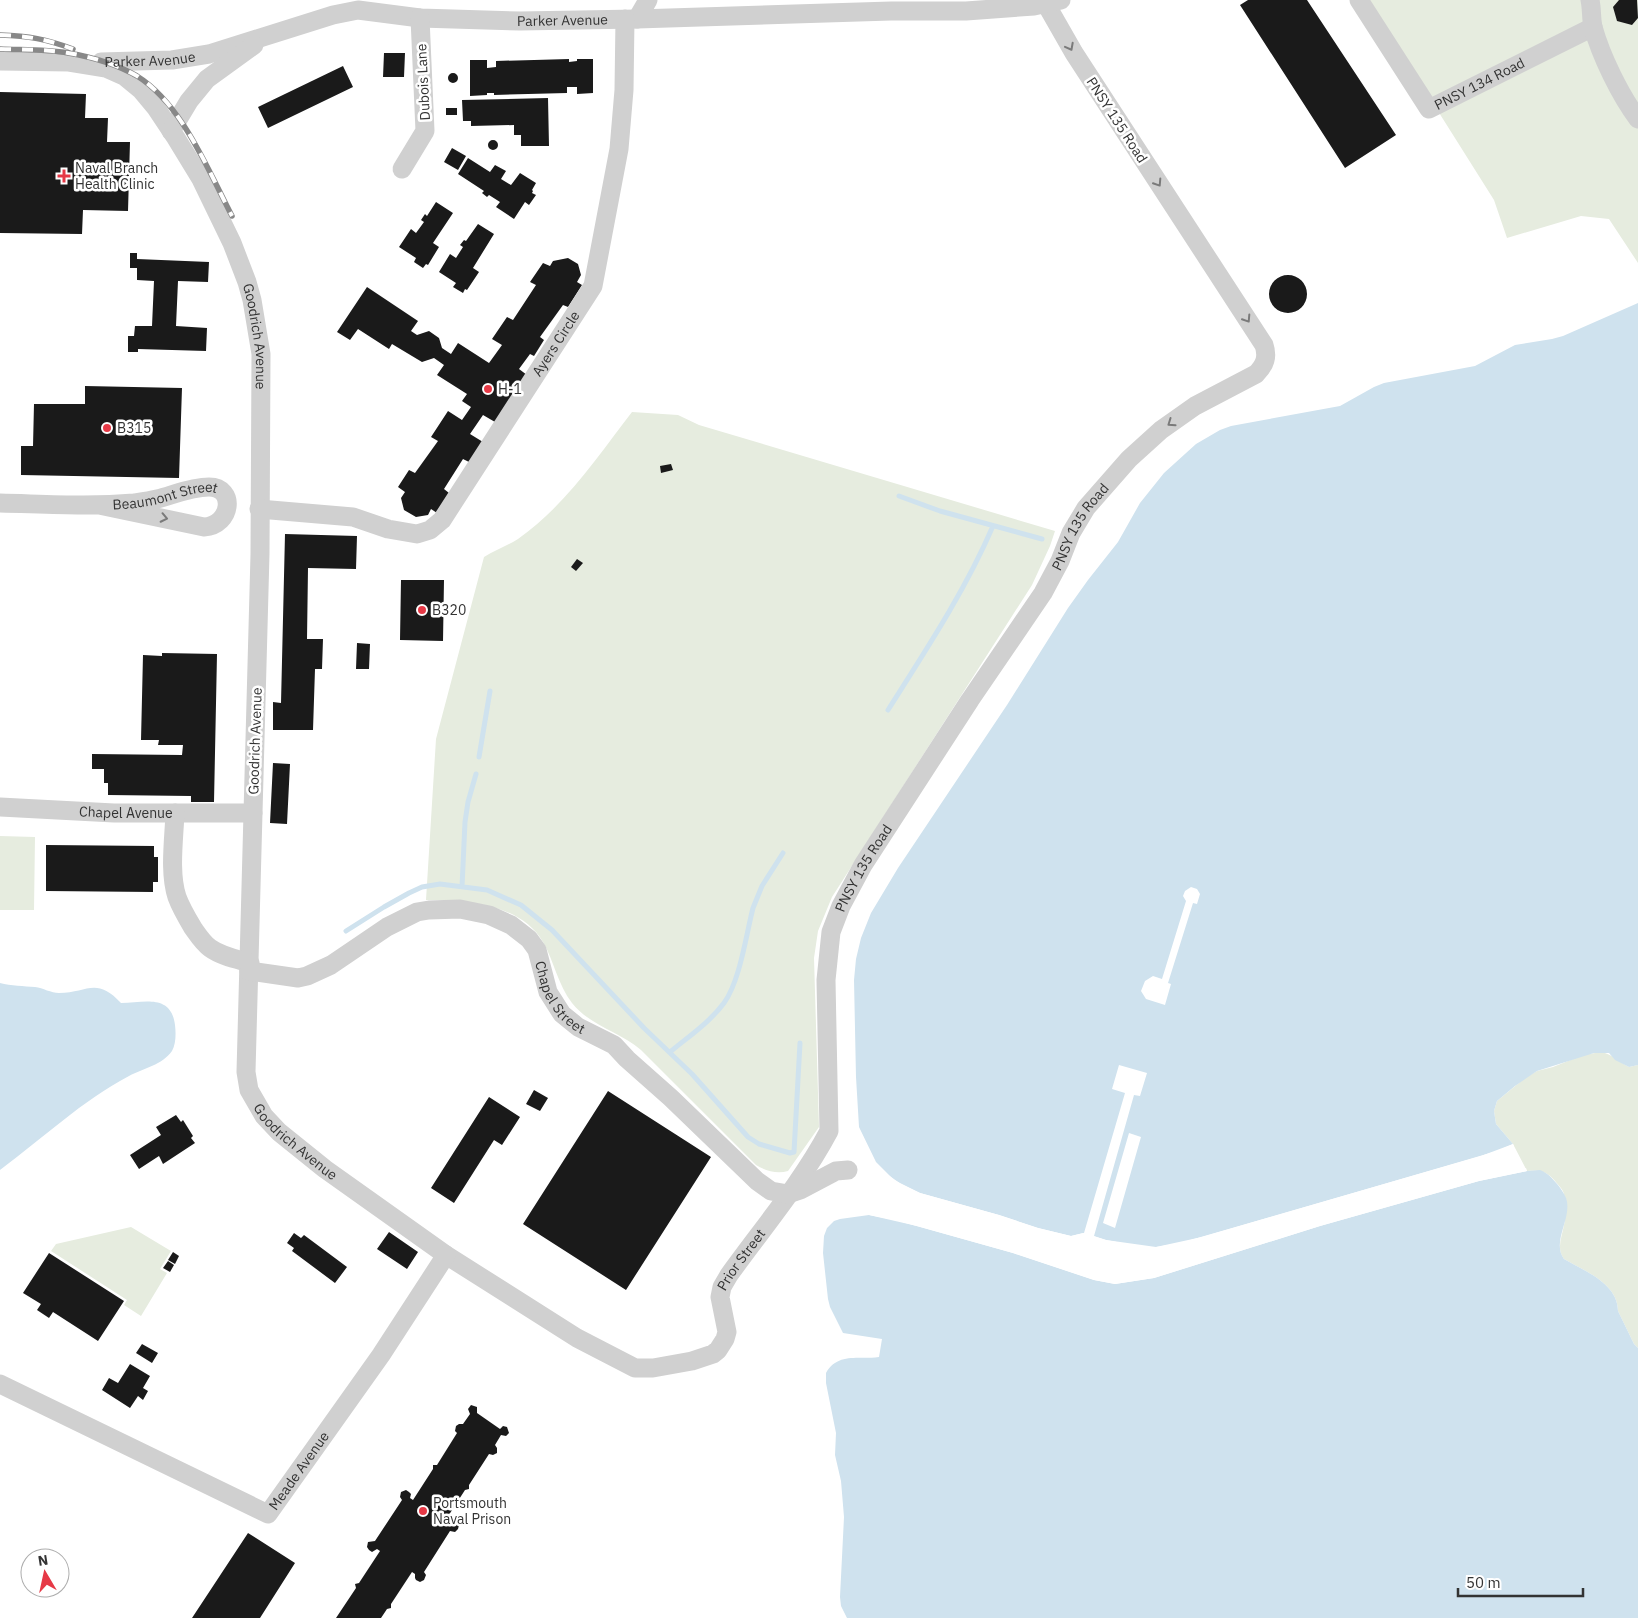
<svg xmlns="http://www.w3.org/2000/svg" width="1638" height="1618" font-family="'IBM Plex Sans',sans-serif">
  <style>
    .green { fill: #e6ecdf }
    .water { fill: #cfe2ee }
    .pier { fill: #fff }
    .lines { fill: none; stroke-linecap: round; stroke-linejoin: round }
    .stream { stroke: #cfe2ee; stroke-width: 5 }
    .building { fill: #1a1a1a }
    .minor { stroke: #d0d0d0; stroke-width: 19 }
    .rail-casing { stroke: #888; stroke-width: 5.5 }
    .rail { stroke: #fff; stroke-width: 4; stroke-dasharray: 11; stroke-linecap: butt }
    .oneway { stroke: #7a7a7a }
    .poi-dot { fill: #e63946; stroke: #fff; stroke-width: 2 }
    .labels { text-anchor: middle; stroke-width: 5; stroke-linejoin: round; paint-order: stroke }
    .street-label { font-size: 14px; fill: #333; stroke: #fff }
    .poi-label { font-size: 14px; fill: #333; stroke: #fff; text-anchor: start }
  </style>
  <rect width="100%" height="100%" fill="#fff"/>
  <path class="green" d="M1368,0H1638V263L1609,219L1581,216L1507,238L1494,200Z
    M632,412L678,415L699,425L1055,531L1050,546L1032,585L832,897L818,931L814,958L819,1127L788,1171C777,1174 766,1171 756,1165L641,1050C620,1032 589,1025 572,1003C558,985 554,961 543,942C521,904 465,899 426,900L436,739L484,557C495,550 507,546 518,539C565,506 598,456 632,412Z
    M0,836L35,837L34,910H0Z
    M1601,1052C1612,1054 1619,1062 1629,1067L1638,1065V1348L1634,1344L1618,1311C1618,1283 1584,1271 1564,1259C1556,1248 1562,1237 1564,1225C1566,1219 1565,1200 1564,1194C1563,1189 1557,1184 1555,1181C1547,1171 1539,1170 1527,1171L1513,1144L1496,1124L1494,1111L1497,1101L1525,1078L1537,1071L1553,1067L1583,1055Z
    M131,1227L171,1251L160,1269L167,1273L141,1316L124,1305L127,1300L51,1251L56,1244Z"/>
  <path class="water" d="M1638,303V1065L1629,1067L1615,1060L1609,1053H1594L1537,1071L1515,1086L1497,1101L1494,1111L1496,1124L1513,1144L1497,1151L1202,1237L1156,1247L1106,1240L1083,1233L1071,1236L1038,1228L999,1215L920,1193L894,1180L876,1162L859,1127L856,1077L854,980L856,959L861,938L871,913L898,868L1007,705L1068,608L1088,580L1118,542L1140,503L1164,473L1196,444L1220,430L1231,426L1340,406L1374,387L1384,383L1475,366L1515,345L1552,339L1563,336Z
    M0,983C11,986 24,986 35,987C43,988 51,993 59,993C87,993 96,976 121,1003C143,1003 171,993 175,1025C176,1033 176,1044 172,1051C162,1065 144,1068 129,1076C83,1100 42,1139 0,1170Z
    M1540,1170C1548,1173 1552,1178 1558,1185C1561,1189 1564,1193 1566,1198C1573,1218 1551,1241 1564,1259C1584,1271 1618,1283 1618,1311L1634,1344L1638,1348V1618H847L841,1606L840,1597L844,1517L841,1481L835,1455L836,1433L826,1383V1373C838,1352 859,1360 879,1357L882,1339L843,1333L830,1307L828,1299L823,1253L824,1236L827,1228L834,1221L840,1219L869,1215L895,1220L1013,1253L1094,1280L1115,1284L1154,1278L1320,1226L1479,1181L1527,1171Z"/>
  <path class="pier" d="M1191,887L1197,889L1200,894L1197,904L1193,903L1168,983L1171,984L1165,1005L1146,999L1141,991L1145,981L1153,976L1162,979L1186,901L1183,896L1185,891Z
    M1119,1065L1147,1073L1140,1096L1134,1095L1094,1236L1106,1240L1144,1247H1156L1180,1243L1481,1156L1513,1144L1514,1146L1482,1159L1320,1205L1203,1240L1156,1249H1144L1105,1242L1083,1236L1071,1238L1038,1231L998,1217L919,1195L900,1187L883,1174L884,1172L901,1184L920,1193L999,1215L1038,1228L1071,1236L1084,1233L1125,1093L1112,1089Z
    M1129,1133L1141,1137L1115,1228L1103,1223Z
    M1526,1168L1527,1171L1479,1181L1320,1226L1154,1278L1115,1284L1094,1280L1013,1253L917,1226L869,1215H861L863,1213L869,1212L918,1223L1014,1251L1094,1278L1115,1281L1153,1276L1319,1224L1478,1178Z"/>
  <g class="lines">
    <path class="stream" d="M899,496L940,511L1042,539
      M888,710C926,650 965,591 993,526
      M479,757L490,691
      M462,887L465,822L468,802L476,774
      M346,931L384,907L409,893L422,887L440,884L487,890L521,905L552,930L644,1028L692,1074L748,1137L759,1144L790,1153L794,1152L800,1043
      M670,1052C688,1037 710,1022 724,1003C740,981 746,935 753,908L762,886L783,853"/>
  </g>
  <path class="building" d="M1248,0H1307L1396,135L1345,168L1240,5Z
    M1619,0H1637L1638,18L1632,25L1617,21L1613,7Z
    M384,53H405L404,77H383Z
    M569,59V62L577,61V59H593V93L577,94V87H567V93L494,95V93H487V95L470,96V60H487V68L496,67V61Z
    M343,66L353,87L268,128L258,107Z
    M448 78a5 5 0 1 1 10 0a5 5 0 1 1-10 0Z
    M0,92L86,94L85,118H108L107,142H130L128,211L83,210L82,234L0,233Z
    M548,98L549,146H521V135H514V125L471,126V121H463L462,100Z
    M446,108H457V115H446Z
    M488 145a5 5 0 1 1 10 0a5 5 0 1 1-10 0Z
    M452,148L466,156L458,170L444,162Z
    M468,158L490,172L495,165L506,171L501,179L511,185L520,173L536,183L532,190L533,191L532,193L536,195L529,205L525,202L514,219L496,207L500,202L489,195L487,197L482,193L484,191L458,174Z
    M436,202L453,213L433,243L439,247L428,265L426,264L423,268L414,262L416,258L399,247L411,229L416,233L424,222L421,220L425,214L427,216Z
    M478,224L494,234L473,268L479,272L467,290L465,289L463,293L453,287L456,283L439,272L450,254L456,258L463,247L460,245L464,240L466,241Z
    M130,253H137V259L209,262L208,282L178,281L176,326L207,328L206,351L138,349V352H128V336H134L135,326H152L154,281L137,280V268H130Z
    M568,258L578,264L581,275L577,282L582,285L568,307L563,305L540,337L544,340L534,356L530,354L519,369L527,375L495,422L483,415L470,434L483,442L469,462L463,459L444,489L449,493L437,513L431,509L428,515L416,517L404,510L401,498L405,492L398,487L409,470L415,473L438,441L431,437L448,411L462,420L471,407L462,401L467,394L437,375L444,365L434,358L422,362L392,344L389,349L358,329L350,340L337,332L367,287L418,321L411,331L417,335L429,331L439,338L442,348L451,354L458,343L489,363L502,345L492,339L507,317L513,320L536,285L530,282L543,263L550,266L553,261Z
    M1269 294a19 19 0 1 1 38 0a19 19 0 1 1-38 0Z
    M85,386L182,388L179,478L21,475V446H33L34,404H85Z
    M671,464L673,470L661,473L660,466Z
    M285,534L357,536L356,569L308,568L307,639H323L322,669H315L313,730H273V702L281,703Z
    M577,559L583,563L576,571L571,567Z
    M401,580H444L443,641L400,640Z
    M357,643L370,644L369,669H356Z
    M162,653L217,654L214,802H191V796L108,795V783H104V769H92V754L182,755L183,745H158L159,740H141L143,655L162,656Z
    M273,763L290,764L287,824L270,823Z
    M46,845L154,846V857H158V882H153V892L46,891Z
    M534,1090L548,1098L540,1111L526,1104Z
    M608,1091L711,1157L626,1290L523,1224Z
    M489,1097L520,1117L502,1145L494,1140L454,1203L431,1188Z
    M176,1115L181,1122L183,1120L193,1136L191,1138L195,1143L163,1164L159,1156L139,1169L130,1155L161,1135L156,1127Z
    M389,1232L418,1252L407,1269L377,1249Z
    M294,1233L301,1238L304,1235L347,1267L335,1283L292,1251L294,1248L287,1243Z
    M173,1252L179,1256L175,1264L168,1260Z
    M49,1253L124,1301L98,1341L53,1312L49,1318L37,1310L41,1304L23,1293Z
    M168,1261L174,1265L170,1272L163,1268Z
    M142,1344L158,1353L152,1363L136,1353Z
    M130,1364L150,1376L143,1388L148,1391L143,1400L138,1396L130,1408L102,1390L109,1378L118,1383Z
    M471,1405L477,1407V1413L500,1429L503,1426L507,1427L509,1433L506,1436L501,1435L495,1445L497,1448V1453L493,1455L489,1454L469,1485V1489L465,1490L445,1521L449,1523L455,1522L459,1525L458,1529L455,1532L450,1531L424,1572L426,1575L424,1580L420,1582L416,1580L415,1578V1574L412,1572L391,1604V1608L387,1609L381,1618H336L356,1588L355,1584L359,1583L380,1551L377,1549L372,1552L369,1550L367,1547L368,1542L375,1541L402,1500L400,1497L401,1492L406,1490L409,1492L411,1494L410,1498L413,1500L433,1469V1465H437L457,1433L455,1431L456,1426L459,1424H463L470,1414L468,1409Z
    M248,1533L295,1563L260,1618H192Z"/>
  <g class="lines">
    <g class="minor">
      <path id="s1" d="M1359,0L1429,109L1593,27"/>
      <path d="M1590,0C1592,9 1591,18 1593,27C1601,56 1620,95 1638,119"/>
      <path d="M637,19L648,0"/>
      <path id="s2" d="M0,61L69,62L106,68L124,76L141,90L156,108L176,138L201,179L232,243L247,282L252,300L261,354L260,554L246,1072L249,1090L264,1116L279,1132L325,1169L446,1255L577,1338L635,1368H653L692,1361L713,1354L718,1350L725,1339L727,1332L720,1297L722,1287L729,1275C762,1229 802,1182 829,1131L826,980L831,932L841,906L863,865L970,700L1043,593L1060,561L1071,533L1086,508L1129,459L1161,430L1195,406L1256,374C1265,365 1268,357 1264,345L1074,53L1046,4"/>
      <path id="s3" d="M101,62L172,60L209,54L333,15L358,10L420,18L520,21L637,19L891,11H966L1034,6L1061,0"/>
      <path d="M171,131L189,101L207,79L254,45"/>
      <path d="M402,169L425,131L420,18"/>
      <path id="s4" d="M0,503C45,504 89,507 134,503C141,502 149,501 157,499C173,495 191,487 209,487C236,487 232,525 204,527L99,505"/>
      <path id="s5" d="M259,509L353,517L388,529L417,534L430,530L442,520L593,286L619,149L624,90L625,19"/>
      <path id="s6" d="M0,807L114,813H253"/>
      <path d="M175,813C174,839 169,873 177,897C181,908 187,918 193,928C198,935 203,943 210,948C221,956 236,959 250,963"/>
      <path id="s7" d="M249,971L298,978L307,976L331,965L387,927L417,912L429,910L460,909L489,915L511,925L529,939L537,950L548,992L562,1014L578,1027L614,1045L627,1059L671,1098L757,1181L771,1191L788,1194L800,1190L836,1171L848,1170"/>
      <path id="s8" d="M0,1384L268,1514L381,1355L446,1255"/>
    </g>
    <g class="rail-casing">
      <path id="rail" d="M0,35C29,36 46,39 73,49
        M0,49C23,50 46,49 68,53C92,57 116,64 137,76C182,104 208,170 232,216"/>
    </g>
    <use href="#rail" class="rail"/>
  </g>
  <defs><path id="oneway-chevron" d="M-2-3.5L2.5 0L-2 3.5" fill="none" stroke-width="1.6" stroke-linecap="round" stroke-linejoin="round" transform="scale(1.25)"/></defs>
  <g class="oneway">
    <use href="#oneway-chevron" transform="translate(1070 47) rotate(62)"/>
    <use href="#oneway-chevron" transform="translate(1158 183) rotate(57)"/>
    <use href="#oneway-chevron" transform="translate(1247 319) rotate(57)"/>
    <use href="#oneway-chevron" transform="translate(1171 423) rotate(145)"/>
    <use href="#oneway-chevron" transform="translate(164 518) rotate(12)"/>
  </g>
  <g class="poi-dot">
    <path d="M61.5 168.5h5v5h5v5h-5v5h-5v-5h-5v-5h5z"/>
    <circle cx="488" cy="389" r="5"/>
    <circle cx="107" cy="428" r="5"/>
    <circle cx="422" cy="610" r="5"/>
    <circle cx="423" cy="1511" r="5"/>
  </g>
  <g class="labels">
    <g class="street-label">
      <text dy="5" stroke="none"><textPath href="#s3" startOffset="469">Parker Avenue</textPath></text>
      <text dy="5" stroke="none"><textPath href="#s3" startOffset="49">Parker Avenue</textPath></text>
      <text transform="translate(423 82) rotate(-93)" y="5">Dubois Lane</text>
      <text dy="5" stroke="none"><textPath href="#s1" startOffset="186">PNSY 134 Road</textPath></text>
      <text transform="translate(1117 120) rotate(57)" y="5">PNSY 135 Road</text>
      <text dy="5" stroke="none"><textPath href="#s2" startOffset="424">Goodrich Avenue</textPath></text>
      <text dy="5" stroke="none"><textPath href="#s5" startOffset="400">Ayers Circle</textPath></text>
      <text dy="5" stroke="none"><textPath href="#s4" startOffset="166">Beaumont Street</textPath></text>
      <text dy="5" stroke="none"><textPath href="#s2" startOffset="2676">PNSY 135 Road</textPath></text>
      <text transform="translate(255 741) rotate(-88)" y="5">Goodrich Avenue</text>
      <text dy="5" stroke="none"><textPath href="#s6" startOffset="126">Chapel Avenue</textPath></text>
      <text dy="5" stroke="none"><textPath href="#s2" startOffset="2271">PNSY 135 Road</textPath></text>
      <text dy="5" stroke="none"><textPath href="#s7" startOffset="374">Chapel Street</textPath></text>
      <text dy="5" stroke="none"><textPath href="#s2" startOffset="1249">Goodrich Avenue</textPath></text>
      <text dy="5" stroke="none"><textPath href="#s2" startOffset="1844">Prior Street</textPath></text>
      <text dy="5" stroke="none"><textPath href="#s8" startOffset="351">Meade Avenue</textPath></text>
    </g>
    <g class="poi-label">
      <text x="75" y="173">Naval Branch<tspan x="75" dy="16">Health Clinic</tspan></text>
      <text x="498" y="394">H-1</text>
      <text x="117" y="433">B315</text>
      <text x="432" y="615">B320</text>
      <text x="433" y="1508">Portsmouth<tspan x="433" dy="16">Naval Prison</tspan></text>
    </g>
  </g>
  <g transform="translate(45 1573) rotate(351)"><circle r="24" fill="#ffffff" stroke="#adadad"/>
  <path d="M0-4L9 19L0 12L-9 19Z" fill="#e63946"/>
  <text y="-8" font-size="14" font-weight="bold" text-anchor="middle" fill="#333333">N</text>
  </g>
  <path d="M1458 1588v8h125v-8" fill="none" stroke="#333333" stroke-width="2.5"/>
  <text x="1466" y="1588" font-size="15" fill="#333333" stroke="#ffffff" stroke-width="4" paint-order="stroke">50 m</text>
</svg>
